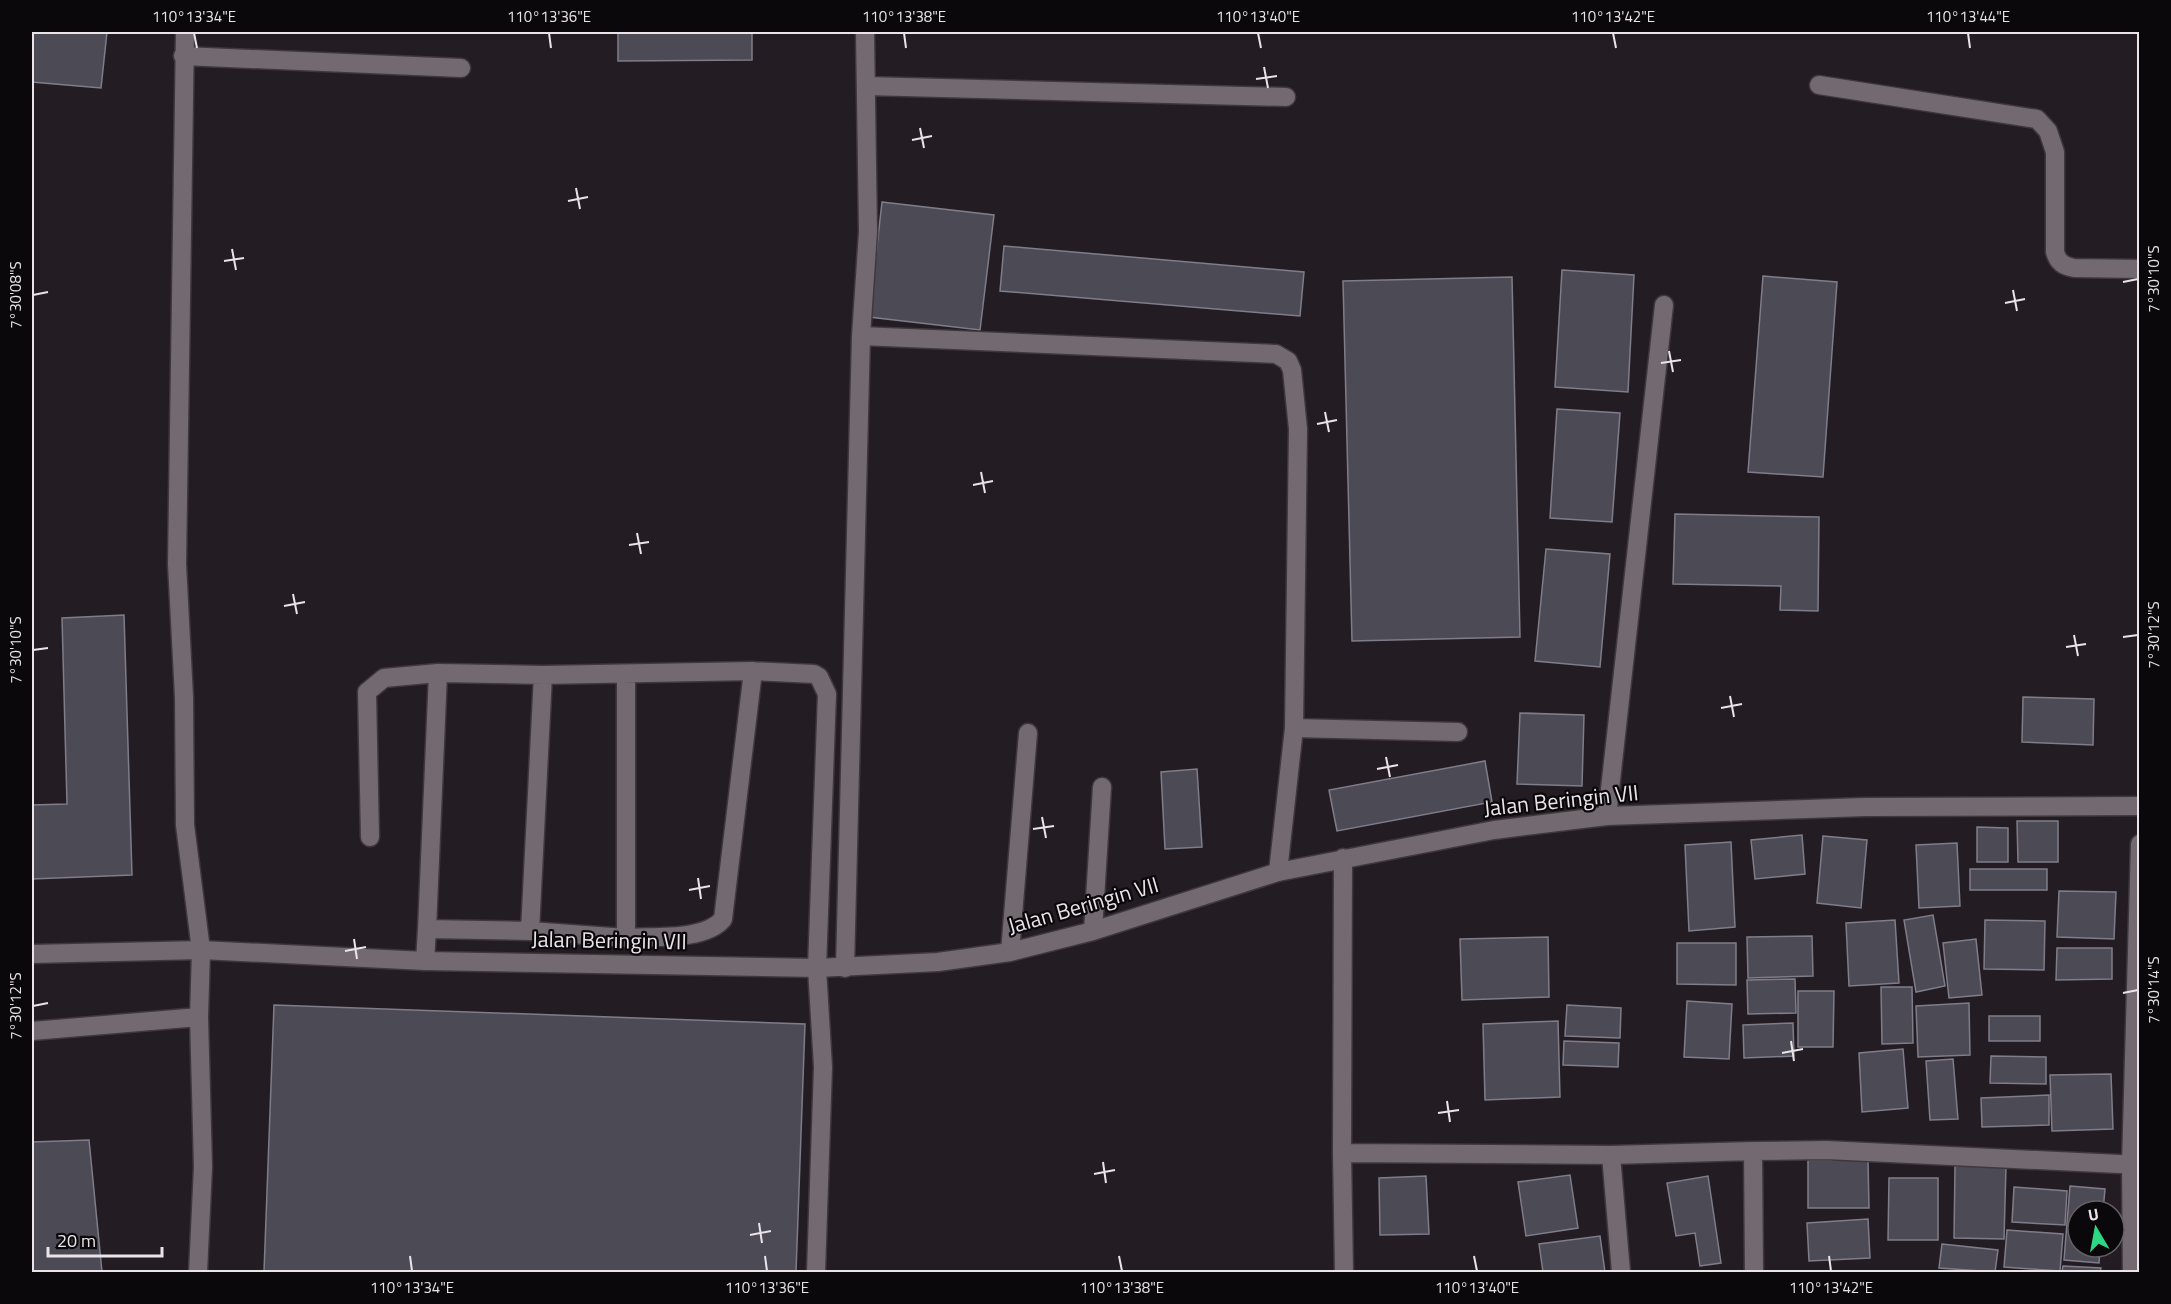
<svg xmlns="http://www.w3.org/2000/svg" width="2171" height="1304" font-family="'Titillium Web',sans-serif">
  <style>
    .building { fill: #4c4a55; stroke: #7f7d89; stroke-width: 1.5 }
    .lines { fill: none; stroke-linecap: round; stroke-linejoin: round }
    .lane-casing { stroke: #3e383d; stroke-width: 21 }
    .street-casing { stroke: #3e383d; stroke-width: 21 }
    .lane { stroke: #736971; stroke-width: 18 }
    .street { stroke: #736971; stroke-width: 18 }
    .ticks { fill: none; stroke: #eae4e9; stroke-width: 2 }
    .labels { text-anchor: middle; stroke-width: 4.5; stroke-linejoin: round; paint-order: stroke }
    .street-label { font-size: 22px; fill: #eae4e9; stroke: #0b080b }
    .neatline { fill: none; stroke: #eae4e9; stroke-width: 2 }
    .ticks-label { font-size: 15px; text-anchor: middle; fill: #eae4e9 }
  </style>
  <rect width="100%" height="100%" fill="#241c23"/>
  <path class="building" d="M32,32H107L101,88L32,82Z
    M618,32H752V60L618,61Z
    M882,202L994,215L980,330L869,317Z
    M1004,246L1304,272L1300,316L1000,291Z
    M1562,270L1634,275L1628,392L1555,387Z
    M1763,276L1837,282L1823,477L1748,472Z
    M1512,277L1520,637L1352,641L1343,281Z
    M1557,409L1620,413L1612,522L1550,518Z
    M1675,514L1819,517L1818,611L1780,610L1781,586L1673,584Z
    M1546,549L1610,554L1600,667L1535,661Z
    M124,615L132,875L32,879V805L67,804L62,618Z
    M2023,697L2094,699L2093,745L2022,742Z
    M1520,713L1584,715L1582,786L1517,784Z
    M1485,761L1492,802L1337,831L1329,790Z
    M1197,769L1202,847L1165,849L1161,772Z
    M2017,821H2058V862H2018Z
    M1977,827L2008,828V862H1977Z
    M1802,835L1805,874L1755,879L1751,840Z
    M1823,836L1867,840L1861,908L1817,903Z
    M1731,842L1735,927L1689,931L1685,845Z
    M1957,843L1960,906L1919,908L1916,845Z
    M1970,869H2047V890H1970Z
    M2059,891L2116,892L2114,939L2057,937Z
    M1933,915L1945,986L1916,992L1904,920Z
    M1895,920L1899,983L1849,986L1846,923Z
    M1985,920L2045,921L2044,970L1984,969Z
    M1812,936L1813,976L1748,978L1747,937Z
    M1548,937L1549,997L1462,1000L1460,939Z
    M1976,939L1982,995L1949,998L1943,943Z
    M1677,943H1736V985L1677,984Z
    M2057,948H2112V979L2056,980Z
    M1795,979L1796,1013L1748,1014L1747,980Z
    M1881,987H1912L1913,1043L1882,1044Z
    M1798,991H1834L1833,1047H1798Z
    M1687,1001L1732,1004L1729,1059L1684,1057Z
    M1969,1003L1970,1055L1918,1057L1916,1006Z
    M274,1005L805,1024L796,1272H264Z
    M1567,1005L1621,1008L1620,1038L1565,1036Z
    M1989,1016H2040V1041H1989Z
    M1558,1021L1560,1097L1485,1100L1483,1024Z
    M1793,1023L1794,1056L1744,1058L1743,1025Z
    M1564,1041L1619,1043L1618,1067L1563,1065Z
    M1903,1049L1908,1108L1862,1112L1859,1053Z
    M1991,1056L2046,1057V1084L1990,1083Z
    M1953,1059L1958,1119L1930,1120L1926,1061Z
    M2111,1074L2113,1129L2052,1131L2050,1075Z
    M2049,1095V1125L1982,1127L1981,1098Z
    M89,1140L102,1272H32V1142Z
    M1808,1160H1868L1869,1208H1808Z
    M1955,1166H2006L2004,1239L1954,1238Z
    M1570,1175L1578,1228L1526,1236L1518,1182Z
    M1426,1176L1429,1234L1380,1235L1379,1178Z
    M1708,1176L1721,1263L1700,1266L1695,1233L1676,1236L1667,1183Z
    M1889,1178H1938V1240H1888Z
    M2070,1186L2105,1189L2103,1211H2078V1247H2100L2099,1263L2064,1260Z
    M2014,1187L2067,1191L2065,1225L2012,1222Z
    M1868,1219L1870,1258L1809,1261L1807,1223Z
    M2007,1230L2063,1234L2060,1271L2004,1267Z
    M1600,1236L1605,1272H1543L1539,1244Z
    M1942,1244L1998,1250L1995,1272L1939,1268Z
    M2063,1266L2101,1268L2100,1272H2062Z"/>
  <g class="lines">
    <g class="lane-casing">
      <path id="lane" d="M185,32L177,564L184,697L185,825L201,950L199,1017L203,1167L198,1272
        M183,56L461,68
        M1819,85L2037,119L2048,131L2055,152V252C2058,263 2064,266 2074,268L2140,269
        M866,86L1286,97
        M861,336L1276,354L1288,361L1292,370L1298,429L1294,728L1278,872
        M438,673L543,675
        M626,675V938C653,936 705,941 723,919L753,671
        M1294,728L1458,732
        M1607,816L1664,305
        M370,837L367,692L384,678L438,673L427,929L530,931L626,938
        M530,931L543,675L753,671L814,674L819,677L827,694L817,968L823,1067L816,1272
        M425,961L427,929
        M845,968L861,336L868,232L865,32
        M32,1031L199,1017"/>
    </g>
    <g class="street-casing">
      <path id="street" d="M1343,858L1342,1153L1611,1155L1753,1151
        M1093,931L1102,787
        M1010,952L1028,733
        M32,954L201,950L425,961L817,968L938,962L1010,952L1093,931L1278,872L1494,830L1607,816L1865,807L2140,806
        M1342,1153L1344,1272
        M1611,1155L1621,1272
        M1754,1272L1753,1151L1826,1150L2140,1165
        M2132,1272L2131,1165L2140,844"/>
    </g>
    <use href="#lane" class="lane"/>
    <use href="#street" class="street"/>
  </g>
  <path class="ticks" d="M194,33L197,48M549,33L551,48M904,33L906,48M1258,33L1261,48M1613,33L1616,48M1968,33L1970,48M1264,67L1268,88M1256,79L1277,76M920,128L924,148M912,140L932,136M576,188L580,209M568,201L588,197M232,249L236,270M224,261L244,258M2123,282L2138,279M2013,290L2017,311M33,295L48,292M2005,303L2025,299M1669,351L1673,372M1661,363L1681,360M1325,412L1329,432M1317,424L1337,420M981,472L985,493M973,485L993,481M637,533L641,554M629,545L649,542M293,594L297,614M284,606L305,602M2074,635L2078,656M2123,637L2138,635M2066,647L2086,644M33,650L48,648M1730,696L1734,717M1721,708L1742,704M1386,757L1390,777M1377,769L1398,765M1042,817L1046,838M1033,829L1054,826M698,878L701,899M689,890L710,886M354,939L357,959M345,951L366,947M2123,993L2138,990M33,1006L48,1003M1791,1041L1794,1061M1782,1053L1803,1049M1447,1101L1450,1122M1438,1113L1459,1110M1103,1162L1106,1183M1094,1174L1115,1170M759,1223L762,1243M750,1235L771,1231M410,1256L412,1271M765,1256L767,1271M1119,1256L1122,1271M1474,1256L1477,1271M1829,1256L1831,1271"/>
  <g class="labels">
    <g class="street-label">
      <text transform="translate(1561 800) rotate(-6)" y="8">Jalan Beringin VII</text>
      <text transform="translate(1083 905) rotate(-16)" y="8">Jalan Beringin VII</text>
      <text transform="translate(609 940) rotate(1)" y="8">Jalan Beringin VII</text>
    </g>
  </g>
  <rect width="2171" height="1304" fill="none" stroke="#0b080b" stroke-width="66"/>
  <g transform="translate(2096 1229) rotate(350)"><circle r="28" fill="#0b080b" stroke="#646064" stroke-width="1.5"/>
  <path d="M0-4.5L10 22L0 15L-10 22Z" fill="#2cd884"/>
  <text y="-9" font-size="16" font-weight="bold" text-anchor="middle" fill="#eae4e9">U</text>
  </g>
  <path d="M48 1247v9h114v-9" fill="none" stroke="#eae4e9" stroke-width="3"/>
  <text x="57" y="1247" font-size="18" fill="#eae4e9" stroke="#0b080b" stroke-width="4.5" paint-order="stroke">20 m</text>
  <rect x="33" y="33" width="2105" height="1238" class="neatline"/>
  <g class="ticks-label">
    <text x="194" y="22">110°13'34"E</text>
    <text x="549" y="22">110°13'36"E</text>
    <text x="904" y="22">110°13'38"E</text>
    <text x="1258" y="22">110°13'40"E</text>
    <text x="1613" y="22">110°13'42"E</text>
    <text x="1968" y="22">110°13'44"E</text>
    <text transform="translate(2154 279) rotate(-90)" y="5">7°30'10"S</text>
    <text transform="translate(16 295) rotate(-90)" y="5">7°30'08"S</text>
    <text transform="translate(2154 635) rotate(-90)" y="5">7°30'12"S</text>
    <text transform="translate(16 650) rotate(-90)" y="5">7°30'10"S</text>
    <text transform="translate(2154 990) rotate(-90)" y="5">7°30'14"S</text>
    <text transform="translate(16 1006) rotate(-90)" y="5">7°30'12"S</text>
    <text x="412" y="1293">110°13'34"E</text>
    <text x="767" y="1293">110°13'36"E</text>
    <text x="1122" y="1293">110°13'38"E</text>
    <text x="1477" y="1293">110°13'40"E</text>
    <text x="1831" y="1293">110°13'42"E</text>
  </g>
</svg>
